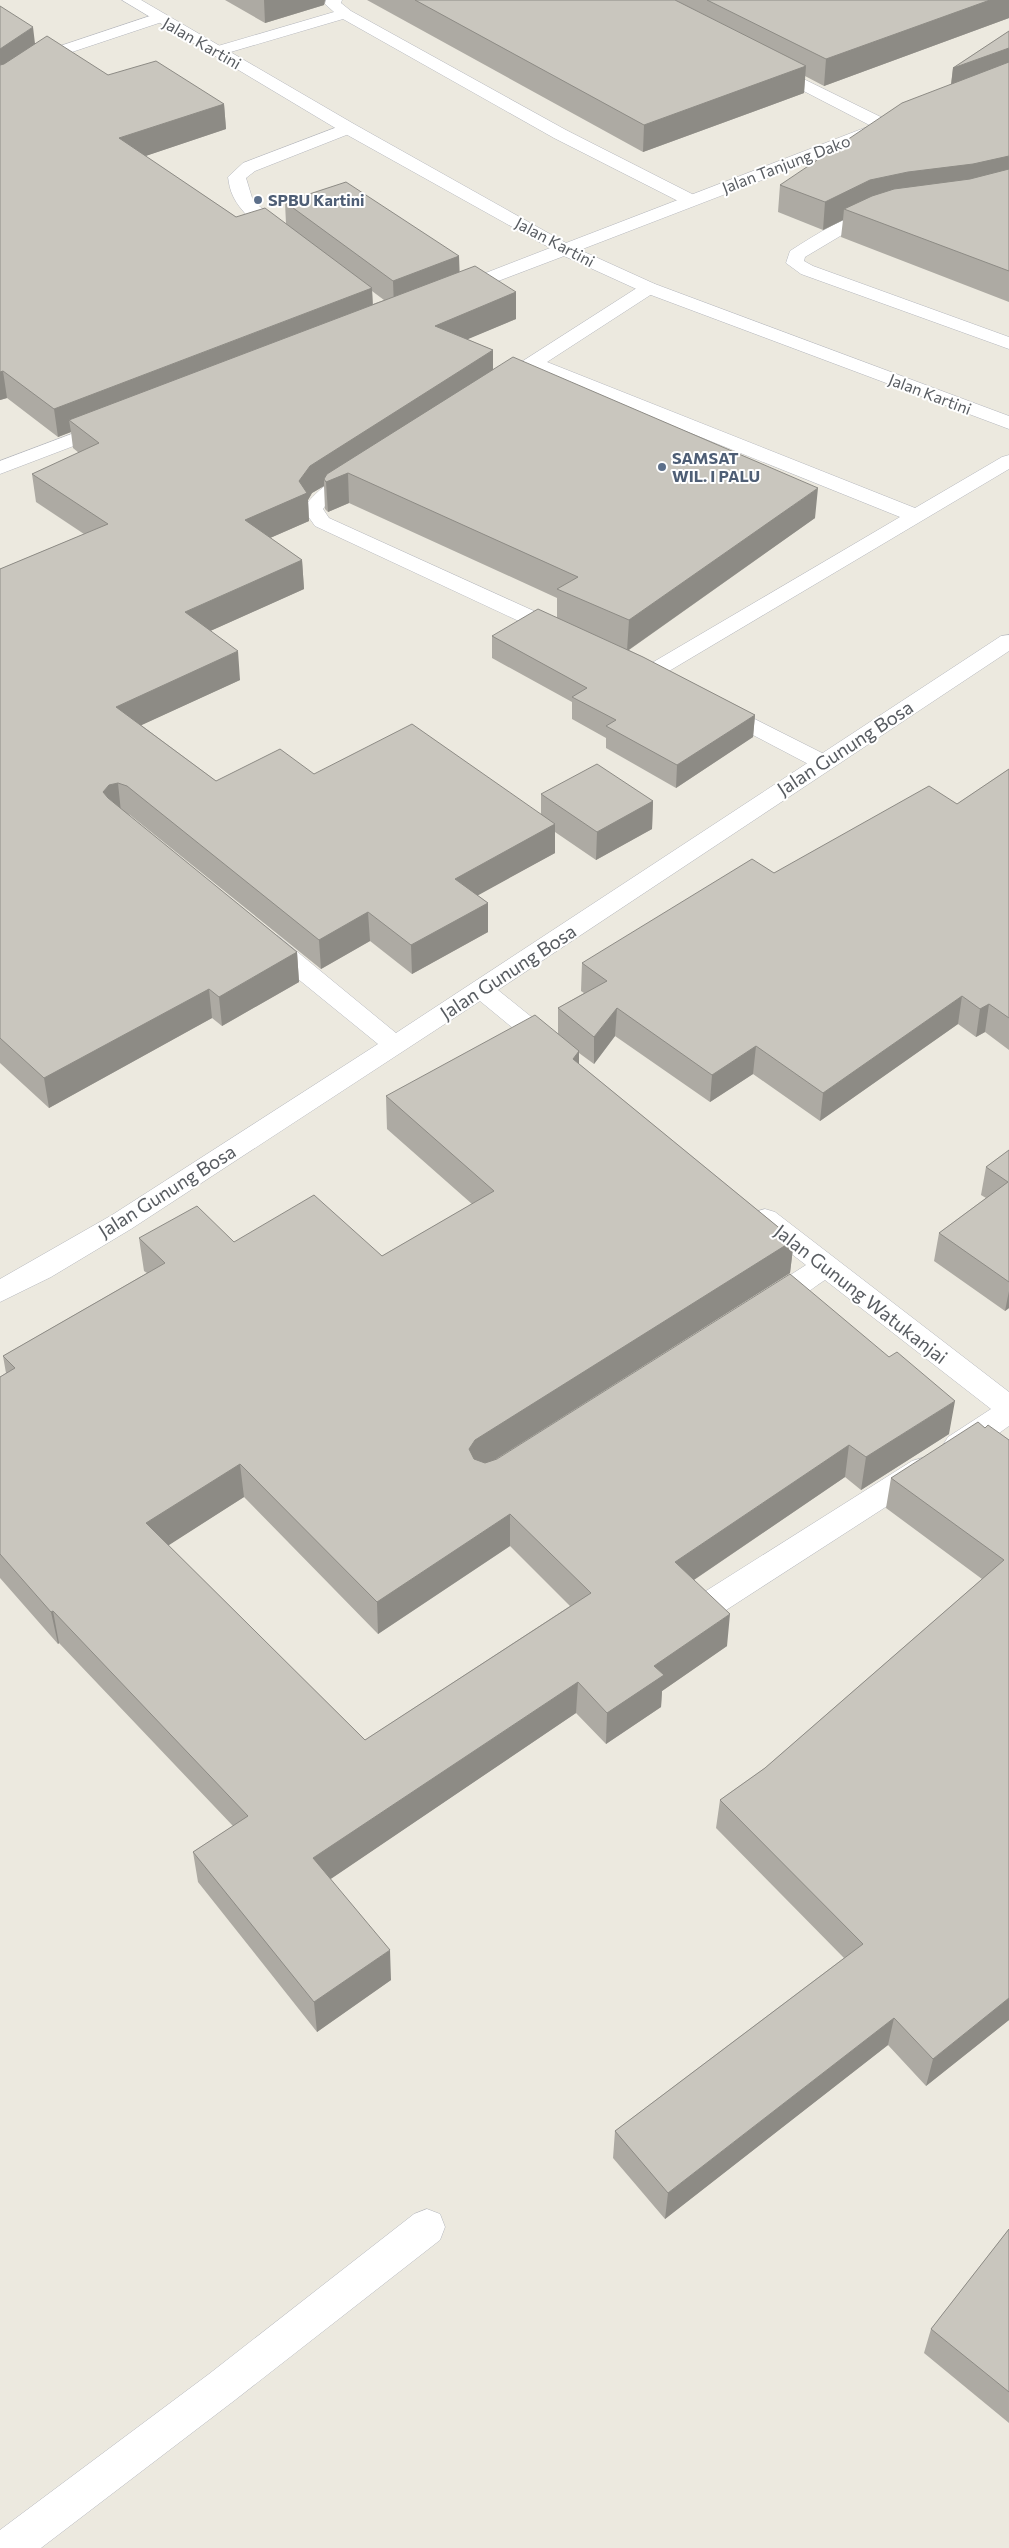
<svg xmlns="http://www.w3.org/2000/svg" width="1009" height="2548" font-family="Commissioner,sans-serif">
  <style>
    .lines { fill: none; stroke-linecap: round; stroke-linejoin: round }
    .lane-casing { stroke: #b5b7bd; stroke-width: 1 }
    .street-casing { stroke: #b5b7bd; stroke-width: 1 }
    .lane { fill: #fff; fill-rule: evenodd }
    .street { fill: #fff; fill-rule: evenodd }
    .wall { fill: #adaaa3; fill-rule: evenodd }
    .shaded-wall { fill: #8d8b85 }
    .building { fill: #c9c6be; stroke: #8d8b85; fill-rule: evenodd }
    .service-dot { fill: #5c6f8a; stroke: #fff; stroke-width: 2 }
    .labels { text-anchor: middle; stroke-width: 4; stroke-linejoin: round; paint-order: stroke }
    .far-street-label { font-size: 16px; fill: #585c61; stroke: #fff }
    .far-service-label { font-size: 16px; font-weight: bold; fill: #4e5e75; stroke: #fff; text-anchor: start }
    .street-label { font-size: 19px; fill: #585c61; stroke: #fff }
  </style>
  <rect width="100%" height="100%" fill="#ece9df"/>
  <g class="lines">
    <g class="lane-casing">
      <path id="lane" d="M326,0H342L341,3L351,11L566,130L696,196L699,200L696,204H684L554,138L343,19L217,56L209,51L211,48L334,12L325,4Z
        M159,13L167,18L165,21L48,60L6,88L0,90V78L36,54Z
        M771,63L891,122L893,126L891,130H879L765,71L763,68Z
        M348,123L356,128L354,132L255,171L246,178L253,201L289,231L292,235L289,239C271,243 240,212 233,196C230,190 229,184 228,177L243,163Z
        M878,208L884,209L887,213L884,217L852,229L805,257L804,261L813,266L1009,337V349L801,274L786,263L790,251C818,233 845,216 878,208Z
        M649,283L655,284L658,288L655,292L547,362L915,508L1002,457L1009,455V469L659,677C646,680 625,673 617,662L620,657L628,655L650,664L900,517L534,370L507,388H493L490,384L493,380L643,284Z
        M356,470L363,472L366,476L327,503L323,509L329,518L567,626L570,631L567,636L559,637L551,636L315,526L303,509C314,492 336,475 356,470Z
        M721,702L830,757L833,762L830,767L822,769L814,767L713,714L710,709L713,704Z
        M427,2209L440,2214L445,2227L440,2240L235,2400L41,2548H0V2530L209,2374L414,2214Z"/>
    </g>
    <g class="street-casing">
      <path id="street" d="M122,0H141L354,124L566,243L872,125H884L886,129L884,133L580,250L655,284L1009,416V429L643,292L564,256L464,294H452L449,290L452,286L550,248L342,132Z
        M106,421L113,423L116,427L113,431L0,474V461Z
        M1009,635V651L498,990L560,1040L564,1046L560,1052L551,1055L542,1052L480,1001L131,1229L51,1277L0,1302V1279L112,1215L378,1044L260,948L257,942L260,936L269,934L278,936L396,1033L1001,636Z
        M765,1209L775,1212L1009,1392V1426C991,1438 970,1460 948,1453L943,1445L948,1437L991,1409L825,1280C806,1292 781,1316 759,1309L755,1302L759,1295L806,1265L755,1226L752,1219L755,1212Z
        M922,1458L932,1461L937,1469L932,1477L720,1614L709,1617L698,1614L694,1605L698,1596L912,1461Z"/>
    </g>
    <use href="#lane" class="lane"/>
    <use href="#street" class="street"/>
  </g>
  <path class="wall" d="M225,0H325L324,5L265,23Z
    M367,0H1009V18L824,86L805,76L804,93L643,152Z
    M0,6L35,44L108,75L224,104L226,129L145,156L236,217L286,224L285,202L459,256V272L516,292V319L467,339L493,350V369L815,518L629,650L755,715L753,737L676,788L606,748V738L572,719V702L492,658V636L557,617V598L349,503L328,512L325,509L324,486L312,493L308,500L309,521L270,538L302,560L304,589L210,631L240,680L141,725L216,781L314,774L541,814V794L653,801L652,829L596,860L555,832V853L477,895L488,903V932L412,974L370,941L321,969L130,815L127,814L297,952L299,982L222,1026L212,1018L49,1108L0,1063V569L84,534L36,502L32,474L79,453L73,448L71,432L58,437L7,398L0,400ZM372,291L384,300L373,304Z
    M1009,31V302L841,237L843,220L823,230L778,212L780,185L951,84L953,68Z
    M1009,769V1050L985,1032L976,1037L958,1024L820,1121L753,1074L710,1102L615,1036L594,1064L579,1053V1064L794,1240L790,1273L495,1460L949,1434L861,1490L845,1477L694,1580L727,1646L662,1691L661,1707L606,1744L576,1713L330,1879L391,1980L317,2032L198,1882L193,1852L233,1826L59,1643L58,1644L0,1578V1377L6,1373L3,1356L147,1273L144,1271L139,1238L234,1242L382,1256L472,1204L387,1129L386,1096L558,1033V1008L584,993L581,991L582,963L774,873L957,804ZM244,1497L378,1634L510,1546L570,1606L365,1740L168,1545Z
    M1009,1150V1308L1005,1311L934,1261L939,1233L986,1198L981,1195L986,1167Z
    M985,1428L1009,1440V2020L926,2086L888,2045L665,2219L613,2158L615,2131L844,1958L716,1828L720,1800L765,1768L982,1579L886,1508L891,1478Z
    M1009,2229V2423L924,2353L931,2329Z"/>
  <path class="shaded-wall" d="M264,0H325L324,5L265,23Z
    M990,0H1009V18L824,86L826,59Z
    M33,27L36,52L0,76V49Z
    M1009,48V68L950,95L953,68Z
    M806,66L804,93L643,152L644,125Z
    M224,104L226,129L122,164L119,138Z
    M1009,156V183L844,209L843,220L823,230L825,202L870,180L908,172Z
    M459,256L460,282L394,307L393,281Z
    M372,288L373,315L69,420L71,432L58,437L54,409Z
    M516,292V319L435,353V326Z
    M493,350V378L348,473L349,503L328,512L326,482L324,479V486L312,493L308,500L309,521L247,548L245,520L299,481L310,466Z
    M3,371L7,398L0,400V372Z
    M818,488L815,518L627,651L629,620Z
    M302,560L304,589L188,641L185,612Z
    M238,651L240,680L120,735L116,707Z
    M755,715L753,737L676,788L677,765Z
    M118,783L121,812L113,814L103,792L109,785Z
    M653,801L652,829L596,860L597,832Z
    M555,824V853L455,908V879Z
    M488,903V932L412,974L411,945Z
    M368,912L370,941L321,969L319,940Z
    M297,952L299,982L222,1026L219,997Z
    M209,989L212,1018L49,1108L44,1078Z
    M962,996L958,1024L820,1121L823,1093Z
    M989,1004L985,1032L976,1037L980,1009Z
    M617,1008L615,1036L594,1064V1037Z
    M756,1046L753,1074L710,1102L712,1075Z
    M579,1051V1084L573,1059Z
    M794,1240L790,1273L475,1472L469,1449L475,1440Z
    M1009,1291V1308L1005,1311Z
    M955,1401L949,1434L861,1490L866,1457Z
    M849,1445L845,1477L673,1594L675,1562Z
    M240,1464L244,1497L152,1556L146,1523Z
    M510,1514V1546L378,1634L377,1602Z
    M53,1611L59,1643L58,1644L51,1612Z
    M730,1614L727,1646L662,1691L661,1707L606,1744L607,1713L654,1666Z
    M578,1682L576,1713L316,1889L313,1858Z
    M390,1950L391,1980L317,2032L314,2002Z
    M1009,1998V2020L926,2086L933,2059Z
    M894,2018L888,2045L665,2219L668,2193Z"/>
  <path class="building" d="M415,0H675L806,66L644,125Z
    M707,0H990L826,59Z
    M0,6L33,27L0,49Z
    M1009,31V48L953,68Z
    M47,36L108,75L156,61L224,104L119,138L236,217L265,208L372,288L54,409L3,371L0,372V65L4,64Z
    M1009,62V156L973,164L908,172L870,180L825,202L780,185L902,103Z
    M1009,169V271L844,209L872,196L894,189L970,179Z
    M346,182L459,256L393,281L285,202Z
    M475,266L516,292L435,326L493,350L310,466L299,481L307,493L245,520L302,560L185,612L238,651L116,707L216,781L280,749L314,774L412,724L555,824L455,879L488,903L411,945L368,912L319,940L127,786L118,783L109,785L103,792L108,798L297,952L219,997L209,989L44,1078L0,1038V569L108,524L32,474L99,443L69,420Z
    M513,357L818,488L629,620L557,589L578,577L348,473L326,482L324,479L327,474Z
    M538,609L643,657L755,715L677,765L606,726L616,720L572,697L587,688L492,636Z
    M597,764L653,801L597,832L541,794Z
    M1009,769V1018L989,1004L980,1009L962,996L823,1093L756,1046L712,1075L617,1008L594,1037L558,1008L607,981L582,963L752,859L774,873L929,786L957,804Z
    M535,1015L579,1051L573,1059L794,1240L475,1440L469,1449L474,1459L485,1463L497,1459L790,1274L889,1357L897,1352L955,1401L866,1457L849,1445L675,1562L730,1614L654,1666L664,1675L607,1713L578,1682L313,1858L390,1950L314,2002L193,1852L248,1816L53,1611L51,1612L0,1554V1377L15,1368L3,1356L165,1263L139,1238L197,1206L234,1242L314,1195L382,1256L494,1191L386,1096ZM240,1464L377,1602L510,1514L591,1593L365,1740L146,1523Z
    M1009,1150V1282L939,1233L1008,1182L986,1167Z
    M978,1422L985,1428L988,1425L1009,1440V1998L933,2059L894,2018L668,2193L615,2131L863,1944L720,1800L765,1768L1004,1560L891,1478Z
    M1009,2229V2392L931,2329Z"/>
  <g class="service-dot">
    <circle cx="258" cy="200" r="5"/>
    <circle cx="662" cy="467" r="5"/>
  </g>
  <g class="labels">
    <g class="far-street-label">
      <text transform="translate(202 43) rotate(30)" y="6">Jalan Kartini</text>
      <text transform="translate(786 164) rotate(-21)" y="6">Jalan Tanjung Dako</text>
      <text transform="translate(555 242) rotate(28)" y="6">Jalan Kartini</text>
      <text transform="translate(930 394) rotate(21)" y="6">Jalan Kartini</text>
    </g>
    <g class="far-service-label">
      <text x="268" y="206">SPBU Kartini</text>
      <text x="672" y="464">SAMSAT<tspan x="672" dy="18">WIL. I PALU</tspan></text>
    </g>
    <g class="street-label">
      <text transform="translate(845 748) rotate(-33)" y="7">Jalan Gunung Bosa</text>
      <text transform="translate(508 972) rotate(-33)" y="7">Jalan Gunung Bosa</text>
      <text transform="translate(167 1191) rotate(-32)" y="7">Jalan Gunung Bosa</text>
      <text transform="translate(861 1294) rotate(38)" y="7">Jalan Gunung Watukanjai</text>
    </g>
  </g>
</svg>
